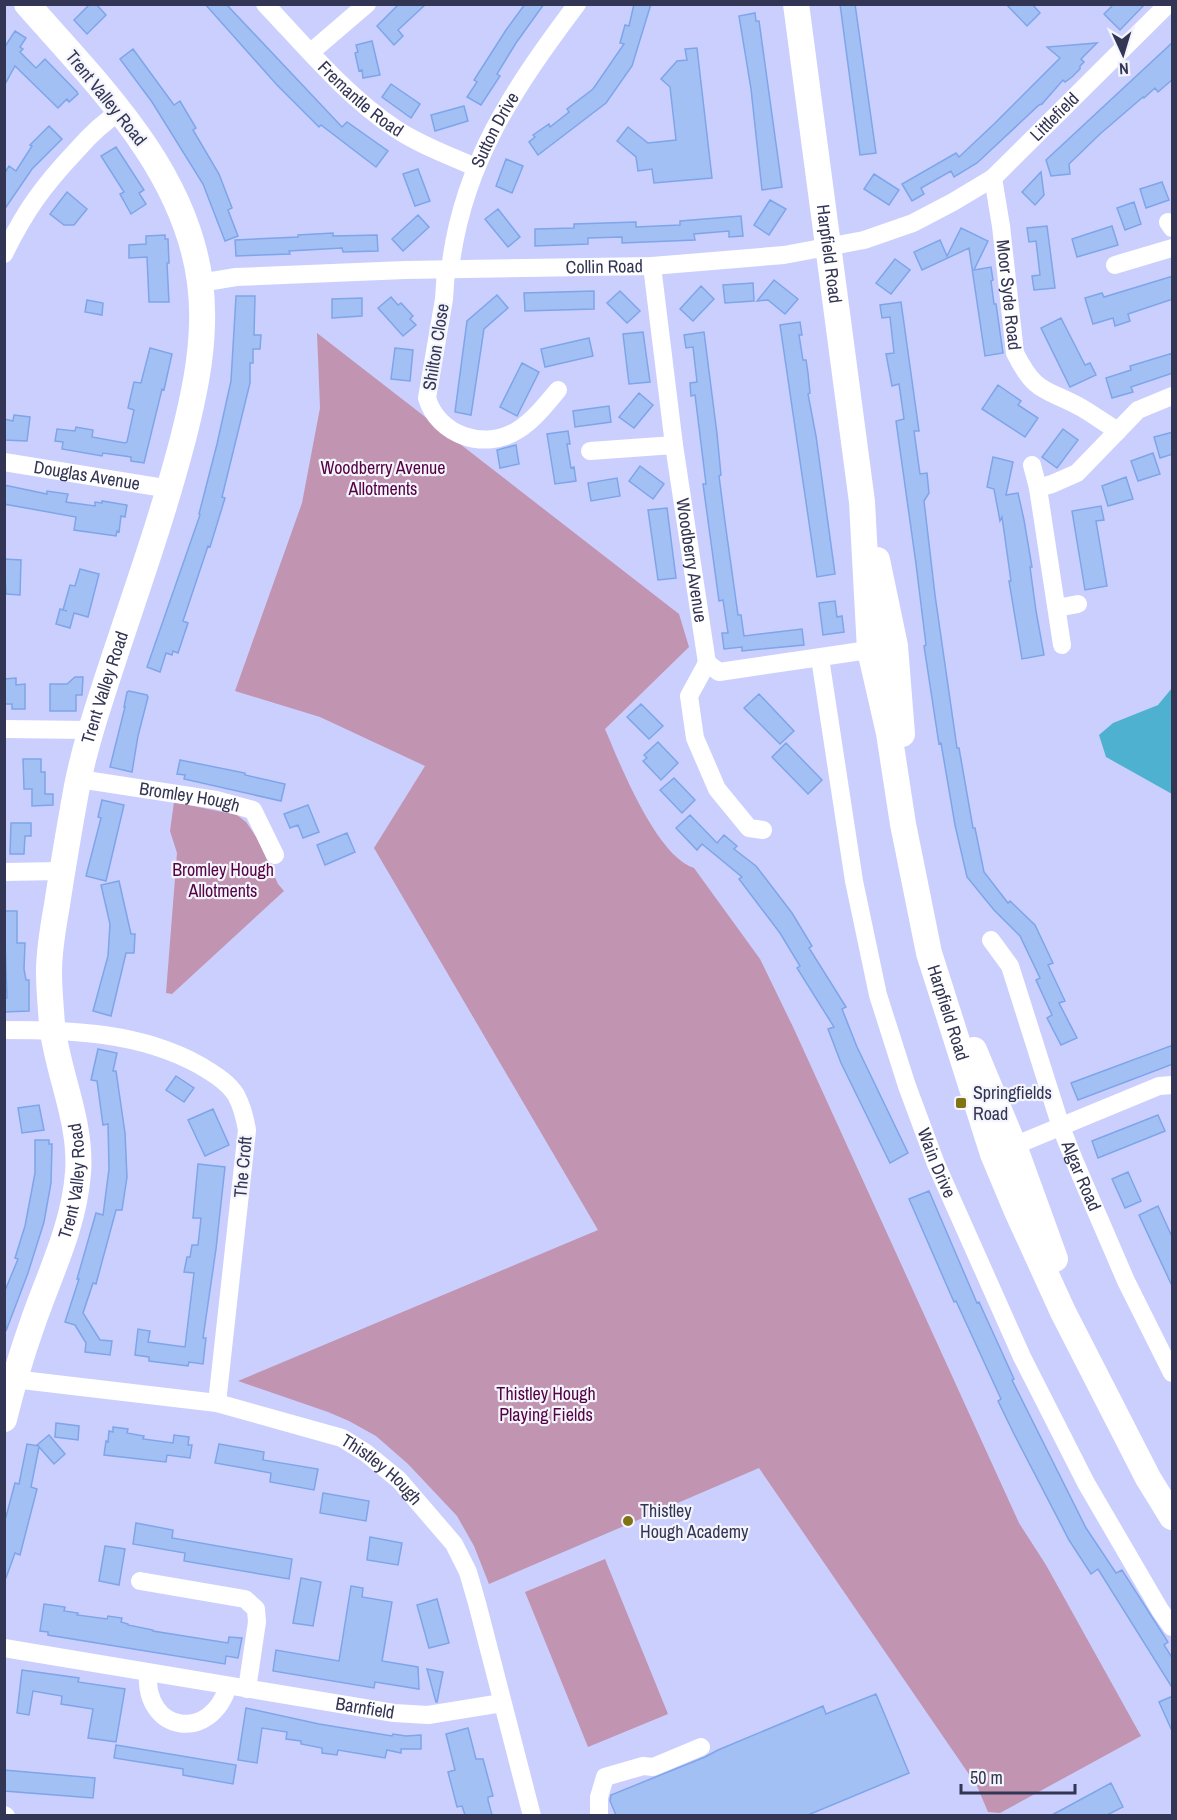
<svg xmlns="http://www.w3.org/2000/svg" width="1177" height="1820" font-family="'Archivo Narrow',sans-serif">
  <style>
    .green { fill: #c194b1 }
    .water { fill: #4eb1cf }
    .building { fill: #a2c0f4; stroke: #7ea5e9; stroke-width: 1.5 }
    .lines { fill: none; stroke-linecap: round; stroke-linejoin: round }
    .street { stroke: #fff; stroke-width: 18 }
    .secondary { stroke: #fff; stroke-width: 26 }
    .poi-dot { fill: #807314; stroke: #f3f4fc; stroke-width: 2 }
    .labels { text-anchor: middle; stroke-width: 4.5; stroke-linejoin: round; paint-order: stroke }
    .street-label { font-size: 18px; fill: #333554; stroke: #f3f4fc }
    .park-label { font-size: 18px; fill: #560143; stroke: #f3f4fc }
    .poi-label { font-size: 18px; fill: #333554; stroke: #f3f4fc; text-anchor: start }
  </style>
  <rect width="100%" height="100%" fill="#cbcffe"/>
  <path class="green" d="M317,333L679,614L689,647L605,729C620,764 656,856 694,868L760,959L794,1029L1019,1523L1046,1565L1141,1736L1000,1813L988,1812L977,1786L759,1468L489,1584L474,1546L457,1516L408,1464L376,1436L349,1421L328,1412L238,1381L598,1230L374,848L425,766L320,717L235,691L302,503L320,408Z
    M174,802L237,815L246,822L257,838L278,884L284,891L172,994L166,993L177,853L170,831Z
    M605,1559L668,1714L588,1747L525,1592Z"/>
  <path class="water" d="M1172,688V794L1106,757L1099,735L1113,723L1158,705Z"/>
  <path class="building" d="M90,4H96L106,15L87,34L74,20Z
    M205,4H226L342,127L347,122L388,151L376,167L321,125L319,127L277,85Z
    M399,4H426L398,30L403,36L394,45L377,26Z
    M525,4H544L516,43L497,74L500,76L481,105L467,97L477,82L474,80L506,30Z
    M634,4H651L632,66L606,103L538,155L529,142L535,137L533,135L549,124L550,127L569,112L567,109L593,89L624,44L620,43L625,25L629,26Z
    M840,4H855L876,153L860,155Z
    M1006,4H1032L1040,13L1027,26Z
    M1114,4H1145L1120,30L1104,14Z
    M755,13L756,21H759L782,187L762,190L751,89L739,16Z
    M15,31L26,38L20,47L23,49L20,52L36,68L45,59L77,92L78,94L69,102L67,99L58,108L15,66L4,86V48Z
    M372,41L380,75L363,78L362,70L359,71L355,53L358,52L356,45Z
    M1173,42V79L1158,92L1155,88L1144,98L1143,97L1100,134L1069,164L1070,174L1051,176L1046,160Z
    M1097,43L1081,59L1084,62L1080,66V69L1072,77L1065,82L1063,80L1042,104L1039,105L977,163L954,177L951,171L921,188L924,194L912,201L902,184L956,153L959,157L994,124L1060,58L1047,47Z
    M697,48L712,178L654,183L652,169L638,171L636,157L617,141L628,127L648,143L676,140L670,87L661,79L677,61L687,60L685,49Z
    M133,49L174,105L180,101L196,128L193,130L219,174L232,208L228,210L238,236L225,241L203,184L152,102L120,59Z
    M391,84L420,104L411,118L382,97Z
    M464,106L468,121L435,131L431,115Z
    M49,126L62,139L32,169L4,210V174L9,166L16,171L32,146L30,145Z
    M116,147L144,190L139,193L146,204L131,214L120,194L124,192L101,156Z
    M506,159L523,166L512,193L496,186Z
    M418,169L430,201L415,206L403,174Z
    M1041,172L1044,195L1035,205L1022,192Z
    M874,174L899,190L889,205L864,189Z
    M1162,182L1169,200L1146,208L1140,189Z
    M67,192L87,209L74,225H64L50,214Z
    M770,200L786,209L769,235L754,225Z
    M1134,202L1141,224L1125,230L1117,208Z
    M498,209L520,237L508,247L485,219Z
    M418,215L429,227L403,251L392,239Z
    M741,216L743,236L729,237V231L694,234L695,240L622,243V237L588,238V244L535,246V229L574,228V224L636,222V227L680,225V221Z
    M1047,226L1055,288L1034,290L1032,276L1040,275L1036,241L1029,242L1027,228Z
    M1112,226L1118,245L1077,257L1072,239Z
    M961,228L988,241L974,270L991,267L993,280L991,281L994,304H996L1003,353L985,356L969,248L922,270L914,252L940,240L947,256Z
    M333,233V236L377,235L378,251L343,252L342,248L289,251L290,254L236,256L235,240L298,237V235Z
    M165,235V239H168L169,263H167L169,302H149L147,257L129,258V245L146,244V236Z
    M895,259L910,270L891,294L876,283Z
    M1173,276V299L1128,314L1130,321L1115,326L1113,318L1093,324L1085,298L1102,293L1104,297Z
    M774,280L798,299L785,314L768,300L757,301Z
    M753,283L754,301L725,303L723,285Z
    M701,286L714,299L693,321L680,309Z
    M594,291V309L525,311L524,293Z
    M620,291L640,311L627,323L607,303Z
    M497,295L508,308L484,329L471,415L455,412L467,321Z
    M236,296H255L254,335H261L260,349H253V363H250V383L222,497L225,498L210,547L208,546L183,621L188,623L178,653L173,651L172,655L166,653L160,672L147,667L200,515L199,514L217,444L231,381Z
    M391,297L398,305L401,303L413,316L410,319L416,325L403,336L378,308Z
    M362,298V316L332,318V299Z
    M87,300L103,303L102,315L85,312Z
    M901,302L919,431H914L920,474L927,473L929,493L924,501L935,595L957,748H959L973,828H975L984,872L1008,903L1010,901L1035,925L1053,963L1048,965L1065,1001L1059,1003L1077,1038L1061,1045L1047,1018L1052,1015L1036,980L1040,978L1020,936L994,910L967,877L955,825L941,743L939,744L924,646L926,645L916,564L896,421L904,419L899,384L892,386L886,354L894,353L890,317L882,318L880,305Z
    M1061,318L1085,365L1090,363L1096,375L1070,387L1041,328Z
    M800,322L802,335H799L803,360H806L808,373L810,393L808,394L816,436L835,574L817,577L780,325Z
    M643,332L650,382L629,384L623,334Z
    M704,332L717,434L721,475L719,476L725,522L738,615H741L744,636L802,629L804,645L742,651V647L724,649L722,633H728L723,600L719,601L703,484H706L695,395L691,396L690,383L697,382L693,347L686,348L684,335Z
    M589,338L593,356L545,367L541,349Z
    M150,348L172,354L164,390L162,389L144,463L131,461V457L103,453L102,456L62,449L63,442L55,441L57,429L75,431L76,427L93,430L92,437L125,443L127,442L134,410L128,408L134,382L141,383Z
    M395,348L413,350L410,381L391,379Z
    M1173,353V373L1131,387L1133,392L1112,398L1106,378L1131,370L1130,366Z
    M522,363L539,372L517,416L500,407Z
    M998,385L1021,401L1018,405L1038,418L1025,437L982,409Z
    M639,393L653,405L634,428L619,417Z
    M609,406L611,422L575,427L573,411Z
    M14,415L30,417L27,441L4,440V419L13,421Z
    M1063,429L1078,440L1057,468L1042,457Z
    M568,431L570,444H567L571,468L574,467L576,481L555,484L547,434Z
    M1173,432V454L1160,458L1154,437Z
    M516,445L519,464L500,468L497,450Z
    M1153,453L1160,474L1138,481L1131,461Z
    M993,457L1013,462L1006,495L1018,493L1024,520L1032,567H1030L1036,611L1044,655L1022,659L1009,581H1011L1002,517L1000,521L994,489L987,487Z
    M640,466L664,484L653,499L629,481Z
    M1126,477L1133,499L1108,506L1102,486Z
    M617,478L620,496L591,501L588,483Z
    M4,485L47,494V491L68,494L66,502L95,506V502L102,503V501L127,505L125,517L121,516L119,532L117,531L116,536L74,530L76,517L4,504Z
    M1101,506L1104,520L1096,521L1107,586L1085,590L1072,511Z
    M667,508L676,578L658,580L648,510Z
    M4,559L21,560L20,595L6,594Z
    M80,569L99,574L88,617L74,613L70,628L56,624L60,609L67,611L63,610L70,585L75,586Z
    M835,601L837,617L842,616L844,632L823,635L819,603Z
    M75,677H83L82,695H76V711H50V684H67Z
    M16,678V685L25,684V709H12V704H4V679Z
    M129,691L147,695L148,697L138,736L132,772L110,767L125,707H124L127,692Z
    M759,694L794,731L780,744L744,708Z
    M641,704L663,726L649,739L627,717Z
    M658,742L678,763L661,780L643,761L647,758L644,755Z
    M786,743L822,780L808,794L772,757Z
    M23,759H41V772H45V794H53V805L32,806V789H24Z
    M180,760L245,773V775L285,784L281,801L184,779L185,775L177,774Z
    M674,778L695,800L682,813L660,790Z
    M102,800L124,805L106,881L86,876L101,818L98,817Z
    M308,805L319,832L303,838L298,825L290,828L284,814Z
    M690,815L717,843L724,835L737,846L734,849L756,866L792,913L812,946L809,948L846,1007L842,1009L857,1047L908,1153L890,1163L841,1063L828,1029L834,1027L797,968L800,966L780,933L739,879L742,877L702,844L697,850L676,828Z
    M11,823H31V836H25L24,854H10Z
    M347,833L355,852L325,865L317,845Z
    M119,881L131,934H135L134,953H126L111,1016L93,1011L108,956L110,924L101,885Z
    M4,911H17V943H25L24,969L26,980H29V1011L4,1012V998H7Z
    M1173,1045V1064L1078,1100L1071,1083Z
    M98,1049L117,1053L113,1071H116L125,1133L127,1177L122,1210H116L96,1284L93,1283L83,1313L100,1340L112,1341L110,1355L85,1352L86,1343L75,1325L65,1322L79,1279H77L96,1213L103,1215L109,1169L108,1124L103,1125L97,1081L91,1080Z
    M176,1076L194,1088L184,1102L166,1090Z
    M39,1105L44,1130L22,1133L18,1108Z
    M213,1109L229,1145L205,1156L188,1120Z
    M1158,1115L1165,1131L1098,1158L1092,1141Z
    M35,1140H49V1144H52L51,1183L44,1222L28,1273L6,1331L4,1293L18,1259L15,1258L25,1226L35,1173Z
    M198,1164L225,1167L216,1249L203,1338H206L203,1364L189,1362L188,1366L149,1361V1357L135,1355L138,1329L150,1331L148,1342L185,1347L194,1273L184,1272L187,1257H190L192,1245H198L201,1218H193Z
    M1128,1172L1141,1201L1125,1208L1112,1179Z
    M929,1191L977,1303L979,1302L1014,1379L1012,1380L1086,1528L1116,1573L1122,1570L1168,1642L1164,1645L1173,1659V1689L1098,1569L1091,1574L1069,1540L1014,1434L998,1401L1001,1399L956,1301L954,1302L909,1199Z
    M1158,1206L1173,1239V1288L1139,1215Z
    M56,1423L79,1426L78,1440L55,1437Z
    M113,1427L128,1429L127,1433L144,1436L143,1439L173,1443L174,1435L189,1437L188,1445H192L190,1458L167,1455L166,1462L104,1455L106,1441L108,1442L109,1431L113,1432Z
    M49,1435L65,1454L54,1464L39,1447L31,1487L37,1489L20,1555L15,1553L6,1578L4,1577V1524L15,1483L19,1484L27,1444L39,1446L37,1445Z
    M219,1444L264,1452L263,1460L318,1469L314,1490L270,1482L271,1473L215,1463Z
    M323,1493L369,1501L366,1521L320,1513Z
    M136,1523L173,1530L172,1538L292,1559L289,1579L184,1561L185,1553L133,1544Z
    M370,1537L402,1543L398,1565L367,1560Z
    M105,1546L125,1549L119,1585L99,1581Z
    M301,1578L321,1582L313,1626L293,1623Z
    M351,1586L363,1588L362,1597L392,1602L382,1661L418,1667L419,1689L375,1682L374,1688L273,1671L276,1650L339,1661Z
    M437,1599L449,1643L429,1648L417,1605Z
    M44,1604L65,1607L64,1611L78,1613L77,1615L107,1619L108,1616L122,1618L121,1622L128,1624V1625L153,1630V1631L228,1643L229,1637L242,1638L238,1658L226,1656L225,1664L48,1635V1632L40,1631Z
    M427,1669L443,1672L437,1702H436Z
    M22,1670L79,1678L78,1682L125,1689L116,1742L88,1738L93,1709L61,1704L62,1696L33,1691L29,1715L17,1713Z
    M876,1694L909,1773L808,1815H616L610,1801L611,1795L705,1757L718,1750L823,1706L826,1714Z
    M1173,1696V1733L1159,1702Z
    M246,1708L319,1724L392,1736L393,1734L406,1736L421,1735V1749H401V1753L387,1750L385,1758L338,1750L337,1755L322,1753V1748L301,1744V1741L286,1739L287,1732L262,1728L257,1763L238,1760Z
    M468,1728L476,1759H483L493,1796L488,1797V1800L492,1815H465L462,1806L457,1807L448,1772L455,1770L446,1734Z
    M116,1745L236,1765L233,1784L183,1775V1769L114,1758Z
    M4,1770L95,1778L93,1798L4,1791Z
    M1111,1783L1123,1807L1107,1815H1052Z"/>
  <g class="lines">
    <g class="street">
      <path id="s1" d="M265,4C306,47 346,96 396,129C420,145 448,155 475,167"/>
      <path d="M311,52L367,4"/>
      <path id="s2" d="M993,178L1001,226L1015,353C1036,395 1046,388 1082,408C1094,415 1106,424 1118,431"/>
      <path d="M1168,222L1172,228"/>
      <path d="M4,254C25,211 43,186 76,151C90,135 103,122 121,111"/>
      <path d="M1115,265L1172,248"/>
      <path id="s3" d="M652,266L674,445L707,663L719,672L882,648"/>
      <path d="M446,270L444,299L427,398C438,436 485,451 518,430C534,420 546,404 558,390"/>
      <path id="s4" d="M450,270C462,164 514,88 577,4"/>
      <path id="s5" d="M200,283L236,277L405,270L652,266L784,255L864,240L913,223L953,202L993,178L1168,4"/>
      <path d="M590,451L674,445"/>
      <path id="s6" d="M4,462L170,489"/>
      <path d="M1032,465L1038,488L1062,645"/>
      <path d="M1038,488L1052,484L1077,473L1138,410L1172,396"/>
      <path d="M1057,608L1078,604"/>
      <path id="s7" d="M820,658L854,881L878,995L907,1086L936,1164L1022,1357L1086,1483L1160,1610L1172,1627"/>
      <path d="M707,663L689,696L695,738L717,789L749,828L763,830"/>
      <path d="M4,729L91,730"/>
      <path id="s8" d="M79,779L216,800L253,810L275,855"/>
      <path d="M4,872L62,871"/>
      <path id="s9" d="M991,940L1010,966L1061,1127L1074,1160L1126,1281L1172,1373"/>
      <path d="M4,1030C72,1030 141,1032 201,1066C214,1074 228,1082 236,1095C242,1106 245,1118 247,1130L217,1403"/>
      <path d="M1004,1150L1159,1086L1172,1085"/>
      <path id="s10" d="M5,1378L217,1403L342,1438L366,1453L399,1480L454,1544L468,1572L477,1603L532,1816"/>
      <path d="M140,1581L245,1599L256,1609L257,1622L247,1689"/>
      <path id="s11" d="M4,1648L394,1713L428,1715L502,1703"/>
      <path d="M148,1673C144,1733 211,1743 228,1686"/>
      <path d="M4,1815L6,1816"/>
      <path d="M599,1816V1797L605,1777L643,1766L653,1767L701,1747"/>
    </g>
    <g class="secondary">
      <path id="s12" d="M796,4L862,502L870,650L889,733L903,824L929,953L993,1154L1016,1209L1063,1312L1148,1478L1172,1517"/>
      <path d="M877,560L895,646L902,734"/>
      <path d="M974,1050L1014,1146L1055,1259"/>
      <path id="s13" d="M4,1419C12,1387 21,1356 32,1325C49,1275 74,1227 78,1173C82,1122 58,1075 52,1025C51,1008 49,990 49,972C49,950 53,927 57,905C63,865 70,825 77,786C86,741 101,698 115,655C139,583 164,512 183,439C196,388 207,335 200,282C185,169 99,86 27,4"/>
    </g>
  </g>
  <g class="poi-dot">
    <rect x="955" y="1097" width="12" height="12" rx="3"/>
    <circle cx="628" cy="1521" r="6"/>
  </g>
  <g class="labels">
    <g class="street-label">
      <text dy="6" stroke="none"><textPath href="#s1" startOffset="135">Fremantle Road</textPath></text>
      <text transform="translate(106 98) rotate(51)" y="6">Trent Valley Road</text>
      <text dy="6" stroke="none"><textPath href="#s5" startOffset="897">Littlefield</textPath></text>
      <text dy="6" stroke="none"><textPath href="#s4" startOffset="148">Sutton Drive</textPath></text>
      <text dy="6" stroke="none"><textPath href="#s12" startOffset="252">Harpfield Road</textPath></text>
      <text dy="6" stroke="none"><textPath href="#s5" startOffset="405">Collin Road</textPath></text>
      <text dy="6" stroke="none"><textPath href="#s2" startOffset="118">Moor Syde Road</textPath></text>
      <text transform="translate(436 347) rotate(-81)" y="6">Shilton Close</text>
      <text dy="6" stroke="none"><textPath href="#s6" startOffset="84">Douglas Avenue</textPath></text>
      <text dy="6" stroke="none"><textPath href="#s3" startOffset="297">Woodberry Avenue</textPath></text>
      <text dy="6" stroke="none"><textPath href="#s13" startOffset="752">Trent Valley Road</textPath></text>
      <text dy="6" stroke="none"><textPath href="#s8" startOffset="112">Bromley Hough</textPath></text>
      <text dy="6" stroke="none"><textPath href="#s12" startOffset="1022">Harpfield Road</textPath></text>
      <text dy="6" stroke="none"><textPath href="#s7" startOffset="520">Wain Drive</textPath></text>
      <text transform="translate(243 1167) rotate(-85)" y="6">The Croft</text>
      <text dy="6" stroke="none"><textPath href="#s9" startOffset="254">Algar Road</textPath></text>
      <text dy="6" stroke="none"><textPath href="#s13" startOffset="249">Trent Valley Road</textPath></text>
      <text dy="6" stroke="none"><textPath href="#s10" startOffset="394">Thistley Hough</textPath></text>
      <text dy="6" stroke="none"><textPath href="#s11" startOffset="366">Barnfield</textPath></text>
    </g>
    <g class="park-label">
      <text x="383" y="474">Woodberry Avenue<tspan x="383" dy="21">Allotments</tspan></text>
      <text x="223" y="876">Bromley Hough<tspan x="223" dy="21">Allotments</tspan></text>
      <text x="546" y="1400">Thistley Hough<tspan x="546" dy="21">Playing Fields</tspan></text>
    </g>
    <g class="poi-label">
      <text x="973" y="1099">Springfields<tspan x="973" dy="21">Road</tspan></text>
      <text x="640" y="1517">Thistley<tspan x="640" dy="21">Hough Academy</tspan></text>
    </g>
  </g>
  <rect width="1177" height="1820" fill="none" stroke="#333554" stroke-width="12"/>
  <g transform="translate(1123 54) rotate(176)" stroke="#f3f4fc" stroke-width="4.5" paint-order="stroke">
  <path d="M0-4.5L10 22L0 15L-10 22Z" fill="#333554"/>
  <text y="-9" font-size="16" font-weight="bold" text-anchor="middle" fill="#333554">N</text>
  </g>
  <path d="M961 1784v9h114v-9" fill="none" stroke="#333554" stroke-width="3"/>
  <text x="970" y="1784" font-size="18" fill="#333554" stroke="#f3f4fc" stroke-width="4.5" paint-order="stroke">50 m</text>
</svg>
